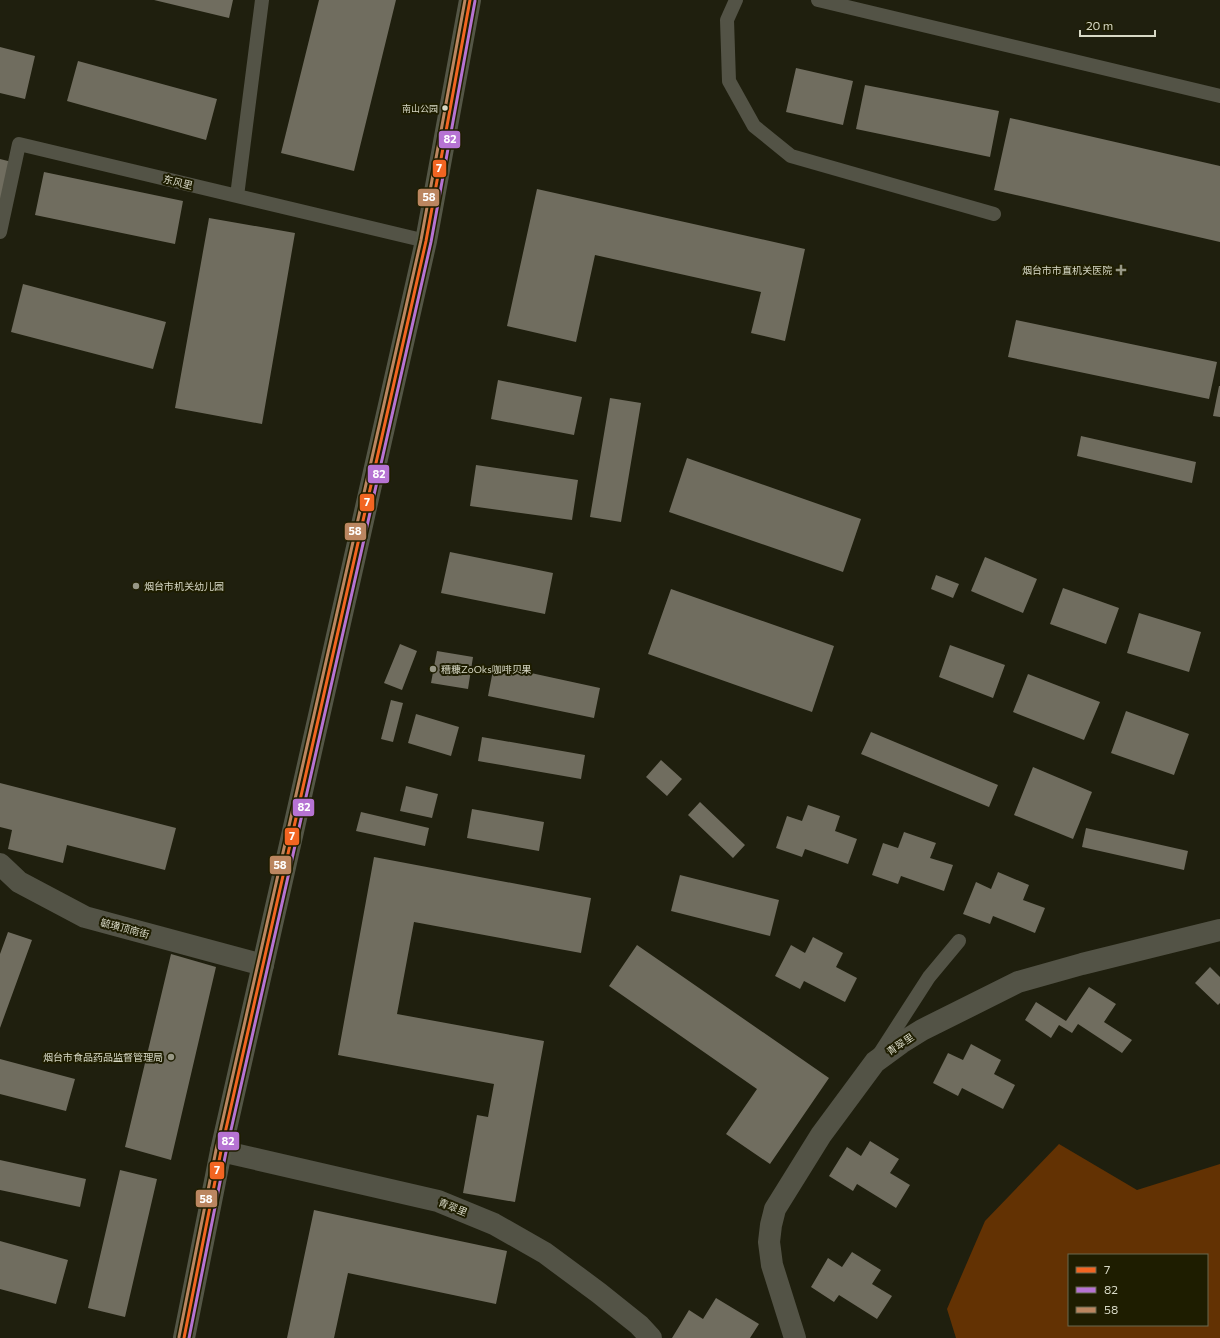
<svg xmlns="http://www.w3.org/2000/svg" width="1220" height="1338" font-family="Commissioner,'Noto Sans SC',sans-serif">
  <style>
    .green { fill: #633203; fill-rule: evenodd }
    .building { fill: #706d5f }
    .lines { fill: none; stroke-linecap: round; stroke-linejoin: round }
    .lane { stroke: #535346; stroke-width: 14 }
    .street { stroke: #535346; stroke-width: 22 }
    .secondary { stroke: #545646; stroke-width: 22 }
    .bus-1-casing { stroke: #1e1d00; stroke-width: 6 }
    .bus-2-casing { stroke: #1e1d00; stroke-width: 6 }
    .bus-3-casing { stroke: #1e1d00; stroke-width: 6 }
    .bus-1 { stroke: #f26522; stroke-width: 3 }
    .bus-2 { stroke: #b673d3; stroke-width: 3 }
    .bus-3 { stroke: #bb8660; stroke-width: 3 }
    .bus-dot { fill: #d7d8c5; stroke: #1e1d00; stroke-width: 1.5 }
    .poi-dot { fill: #979785; stroke: #1e1d00; stroke-width: 1.5 }
    .labels { text-anchor: middle; stroke-width: 4; stroke-linejoin: round; paint-order: stroke }
    .bus-label { font-size: 9px; fill: #d7d8c5; stroke: #1e1d00; text-anchor: end }
    .street-label { font-size: 10px; fill: #d7d8c5; stroke: #1e1d00 }
    .poi-label { font-size: 10px; fill: #d7d8c5; stroke: #1e1d00; text-anchor: end }
    .line-badge { stroke: #1e1d00; stroke-width: 1.5 }
    .badge-label { font-size: 11px; text-anchor: middle; font-weight: bold; fill: #fff }
  </style>
  <rect width="100%" height="100%" fill="#1f1f0e"/>
  <path class="green" d="M1059,1144L1137,1190L1220,1164V1338H956L947,1309L985,1221ZM1069,1255H1207V1325H1069Z"/>
  <path class="building" d="M154,0H233L229,18Z
    M319,0H396L354,171L281,153Z
    M0,47L35,56L25,99L0,93Z
    M78,61L217,99L206,140L67,101Z
    M796,68L853,81L843,125L786,112Z
    M865,85L999,111L990,157L856,129Z
    M1010,118L1220,166V242L994,190Z
    M0,159L16,163L0,207Z
    M44,172L183,201L175,244L35,215Z
    M537,189L805,249L785,341L751,333L761,292L595,255L576,342L507,326Z
    M209,218L295,233L262,424L175,408Z
    M23,284L166,322L153,369L11,332Z
    M1016,320L1217,362L1209,399L1008,357Z
    M498,380L582,397L574,435L491,419Z
    M1219,386H1220V417L1213,416Z
    M610,398L641,403L621,522L590,517Z
    M1081,436L1196,462L1192,483L1077,456Z
    M687,458L861,519L843,572L669,512Z
    M476,465L578,480L572,520L470,506Z
    M450,552L553,573L545,614L441,593Z
    M985,557L1037,579L1023,613L971,591Z
    M936,575L959,584L953,598L931,589Z
    M1063,588L1119,608L1106,644L1050,624Z
    M671,589L834,646L812,712L648,654Z
    M1139,613L1201,632L1189,672L1127,653Z
    M400,644L417,651L402,690L384,683Z
    M950,645L1005,665L993,698L939,677Z
    M437,651L473,657L468,689L431,683Z
    M494,665L600,688L594,718L488,696Z
    M1028,674L1100,702L1084,740L1013,712Z
    M391,700L403,703L393,742L381,739Z
    M1126,711L1189,734L1174,775L1111,753Z
    M416,714L459,727L451,756L408,743Z
    M871,732L998,785L989,807L861,754Z
    M482,737L585,755L581,779L478,761Z
    M661,760L682,779L667,796L646,777Z
    M1033,767L1092,792L1073,839L1014,815Z
    M0,783L176,828L165,870L67,845L63,863L8,849L12,830L0,827Z
    M406,786L438,794L432,818L400,811Z
    M700,802L745,845L733,858L688,815Z
    M808,805L840,816L835,831L857,839L848,864L805,849L802,857L776,848L787,816L802,821Z
    M472,809L544,822L539,851L467,838Z
    M361,812L429,828L425,846L356,831Z
    M1086,828L1188,851L1184,870L1082,847Z
    M904,832L936,843L930,858L953,865L944,891L901,876L898,884L872,875L883,843L898,848Z
    M374,857L591,898L581,953L414,922L397,1014L544,1041L515,1202L463,1193L477,1115L488,1117L494,1084L338,1055Z
    M998,872L1029,885L1023,900L1045,908L1035,933L993,916L990,924L963,914L976,882L991,889Z
    M680,875L779,900L770,936L671,911Z
    M8,932L32,940L0,1028V954Z
    M813,937L843,953L836,967L857,978L845,1002L804,981L800,989L775,976L791,945L805,953Z
    M637,945L829,1078L770,1164L726,1134L757,1089L609,986Z
    M171,954L216,967L171,1160L125,1147Z
    M1210,967L1220,977V1003L1218,1005L1195,983Z
    M1089,987L1116,1004L1104,1022L1132,1040L1122,1053L1078,1024L1072,1033L1059,1025L1051,1038L1025,1020L1036,1002L1066,1021Z
    M971,1044L1001,1060L994,1074L1015,1085L1003,1109L962,1088L958,1096L933,1083L948,1053L963,1060Z
    M0,1059L75,1079L66,1111L0,1094Z
    M870,1141L899,1159L890,1173L910,1185L896,1208L857,1184L853,1191L829,1176L847,1147L861,1156Z
    M0,1160L86,1179L80,1207L0,1190Z
    M120,1170L157,1179L125,1317L88,1308Z
    M314,1210L507,1251L496,1304L348,1273L334,1338H287Z
    M0,1241L68,1260L56,1304L0,1289Z
    M852,1252L881,1270L872,1284L892,1296L877,1319L839,1295L834,1302L811,1287L828,1258L842,1267Z
    M716,1298L759,1324L750,1338H672L689,1310L703,1319Z"/>
  <g class="lines">
    <path class="lane" d="M736,0L727,20L729,81L754,126L791,156L994,214
      M818,0L1220,96
      M237,196L262,0
      M0,232L19,144L426,241
      M880,1053L929,977L959,941"/>
    <path class="street" d="M0,864L19,882L85,917L263,965
      M221,1151L438,1201L494,1224L545,1253L599,1293L639,1325L651,1338
      M795,1338L772,1265L769,1242L771,1225L775,1209L821,1135L875,1062L901,1043L922,1030L1018,982L1082,964L1220,930"/>
    <path class="secondary" d="M184,1338L221,1151L426,241L470,0"/>
    <g class="bus-1-casing">
      <path id="bus-1" d="M184,1338L221,1151L426,241L470,0"/>
    </g>
    <g class="bus-2-casing">
      <path id="bus-2" d="M189,1338L226,1152L431,242L475,1"/>
    </g>
    <g class="bus-3-casing">
      <path id="bus-3" d="M179,1337L216,1150L421,240L465,0"/>
    </g>
    <use href="#bus-1" class="bus-1"/>
    <use href="#bus-2" class="bus-2"/>
    <use href="#bus-3" class="bus-3"/>
  </g>
  <circle class="bus-dot" cx="445" cy="108" r="3.5"/>
  <g class="poi-dot">
    <path d="M1119 264h4v4h4v4h-4v4h-4v-4h-4v-4h4z"/>
    <circle cx="136" cy="586" r="4"/>
    <circle cx="433" cy="669" r="4"/>
    <circle cx="171" cy="1057" r="4"/>
  </g>
  <g class="labels">
    <g class="bus-label">
      <text x="438" y="112">南山公园</text>
    </g>
    <g class="street-label">
      <text transform="translate(178 182) rotate(14)" y="4">东风里</text>
      <text transform="translate(125 928) rotate(15)" y="4">毓璜顶南街</text>
      <text transform="translate(900 1044) rotate(-34)" y="4">青翠里</text>
      <text transform="translate(453 1207) rotate(22)" y="4">青翠里</text>
    </g>
    <g class="poi-label">
      <text x="1112" y="274">烟台市市直机关医院</text>
      <text x="144" y="590" text-anchor="start">烟台市机关幼儿园</text>
      <text x="441" y="673" text-anchor="start">糟糠ZoOks咖啡贝果</text>
      <text x="163" y="1061">烟台市食品药品监督管理局</text>
    </g>
  </g>
  <g class="line-badge">
    <rect x="438" y="130" width="23" height="19" rx="4" fill="#b673d3"/>
    <rect x="432" y="159" width="15" height="19" rx="4" fill="#f26522"/>
    <rect x="417" y="188" width="23" height="19" rx="4" fill="#bb8660"/>
    <rect x="367" y="464" width="23" height="20" rx="4" fill="#b673d3"/>
    <rect x="359" y="493" width="16" height="19" rx="4" fill="#f26522"/>
    <rect x="344" y="522" width="23" height="19" rx="4" fill="#bb8660"/>
    <rect x="292" y="798" width="23" height="19" rx="4" fill="#b673d3"/>
    <rect x="284" y="827" width="16" height="19" rx="4" fill="#f26522"/>
    <rect x="269" y="855" width="23" height="20" rx="4" fill="#bb8660"/>
    <rect x="217" y="1131" width="23" height="20" rx="4" fill="#b673d3"/>
    <rect x="209" y="1161" width="16" height="19" rx="4" fill="#f26522"/>
    <rect x="195" y="1189" width="23" height="19" rx="4" fill="#bb8660"/>
  </g>
  <g class="badge-label">
    <text x="450" y="143">82</text>
    <text x="439" y="172">7</text>
    <text x="429" y="201">58</text>
    <text x="379" y="478">82</text>
    <text x="367" y="506">7</text>
    <text x="355" y="535">58</text>
    <text x="304" y="811">82</text>
    <text x="292" y="840">7</text>
    <text x="280" y="869">58</text>
    <text x="228" y="1145">82</text>
    <text x="217" y="1174">7</text>
    <text x="206" y="1203">58</text>
  </g>
  <rect x="1068" y="1254" width="140" height="72" fill="#1e1d00" stroke="#68684f"/>
  <rect x="1076" y="1267" width="20" height="6" fill="#f26522" stroke="#68684f"/>
  <text x="1104" y="1274" font-size="12" fill="#d7d8c5">7</text>
  <rect x="1076" y="1287" width="20" height="6" fill="#b673d3" stroke="#68684f"/>
  <text x="1104" y="1294" font-size="12" fill="#d7d8c5">82</text>
  <rect x="1076" y="1307" width="20" height="6" fill="#bb8660" stroke="#68684f"/>
  <text x="1104" y="1314" font-size="12" fill="#d7d8c5">58</text>
  <path d="M1080 30v6h75v-6" fill="none" stroke="#d7d8c5" stroke-width="2"/>
  <text x="1086" y="30" font-size="12" fill="#d7d8c5" stroke="#1e1d00" stroke-width="3" paint-order="stroke">20 m</text>
</svg>
